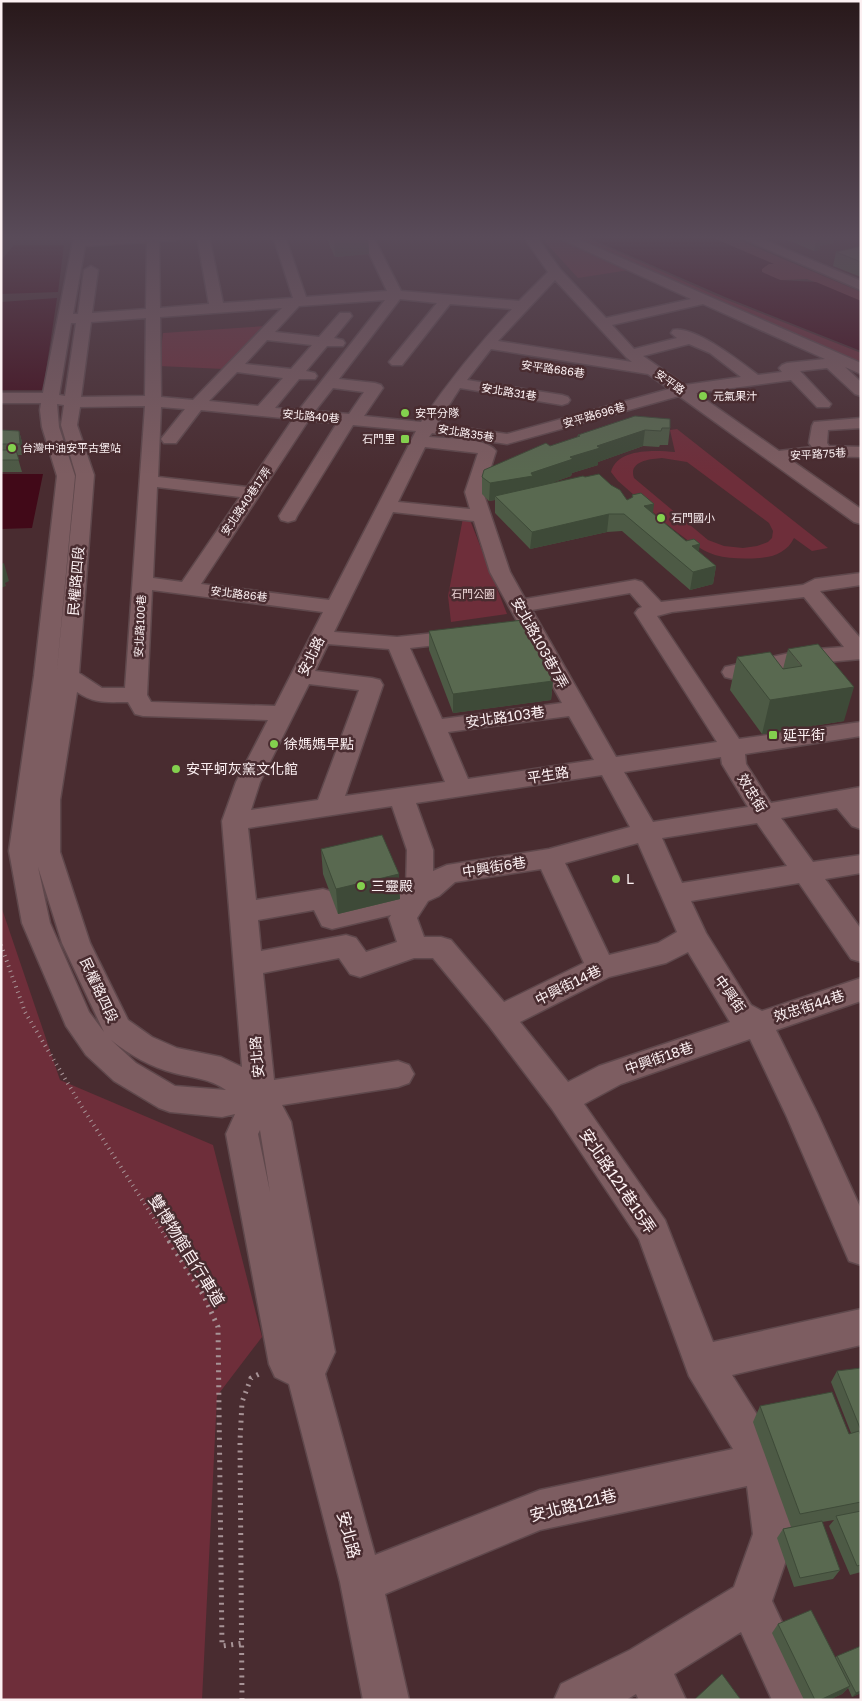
<svg xmlns="http://www.w3.org/2000/svg" width="862" height="1701" font-family="'Golos Text','Noto Sans TC',sans-serif">
  <style>
    .green { fill: #6e2e3a; fill-rule: evenodd }
    .water { fill: #410918 }
    .lines { fill: none; stroke-linecap: round; stroke-linejoin: round }
    .minor-casing { stroke: #5f484c; stroke-width: 3 }
    .path-far1 { stroke: #a79396; stroke-width: 4; stroke-dasharray: 1 4.5; stroke-linecap: butt }
    .path { stroke: #a79396; stroke-width: 5; stroke-dasharray: 2 5.5; stroke-linecap: butt }
    .minor { fill: #7d5d61; fill-rule: evenodd }
    .wall { fill: #4d5a45 }
    .shaded-wall { fill: #3e4a38 }
    .building { fill: #596950; stroke: #3e4a38 }
    .poi-dot { fill: #83d04e; stroke: #492c30; stroke-width: 2 }
    .labels { text-anchor: middle; stroke-width: 5; stroke-linejoin: round; paint-order: stroke }
    .far-street-label { font-size: 11px; fill: #fcf0f2; stroke: #492c30 }
    .far-poi-label { font-size: 11px; fill: #fcf0f2; stroke: #492c30; text-anchor: start }
    .far-park-label { font-size: 11px; fill: #f2dadc; stroke: #492c30 }
    .street-label { font-size: 14px; fill: #fcf0f2; stroke: #492c30 }
    .poi-label { font-size: 14px; fill: #fcf0f2; stroke: #492c30; text-anchor: start }
    .near-street-label { font-size: 16px; fill: #fcf0f2; stroke: #492c30 }
  </style>
  <rect width="100%" height="100%" fill="#492c30"/>
  <path class="green" d="M566,236H582L717,296L861,353V366Z
    M707,236H729L861,292V301L807,279L781,280L768,276L761,271L763,267L769,264Z
    M553,238H558L629,270L578,278L545,242L546,240Z
    M266,326L224,369L159,366L163,333Z
    M677,429L828,548L812,551L794,538C788,551 775,557 760,558C745,559 729,559 715,555C685,545 643,502 618,481L611,472C617,448 655,450 675,452L670,430ZM662,458L687,462L769,523L773,531L772,538L768,542L757,546L743,548L724,546L708,540L634,478C628,461 650,459 662,458Z
    M463,518L470,520L507,614L451,622L448,596Z
    M1,906L60,1080L213,1145L262,1337L217,1396L202,1700H1Z"/>
  <path class="water" d="M585,236H709L774,264H769L762,269V272L780,280L816,282L861,301V351L725,297Z
    M14,245H64L58,292L1,294V260Z
    M57,298L43,390H1V302Z
    M1,474H43L32,528L1,529Z"/>
  <g class="lines">
    <g class="minor-casing">
      <path id="minor" d="M74,236H182L176,240L159,241L160,308L209,304L197,236H209L223,303L293,298L273,236H285L306,297L387,291L361,236H373L401,291L519,301L548,272L523,236H536L560,269L606,318L691,299L554,236H571L861,363V374L845,367L861,382V396L855,394L827,368L800,371L831,404L829,407H817L791,380L696,393L779,451L812,447L809,443L812,426L814,422L861,418V428L828,430L827,443L829,446L861,447V457L824,456L791,460L861,509V524L854,522L679,396L507,444L432,433L429,437C446,439 486,437 496,451L483,492L510,572L525,599L635,580L642,582L661,602L803,585L815,579L861,573V585L820,591L861,639V659L804,664L733,679L725,677L722,672L725,667L804,650L844,647L804,597L672,612L657,616L739,739L861,722V736L745,754L746,764L771,803L861,787V829L852,826L837,808L781,818L813,862L861,855V873L825,879L861,929V962L851,959L799,883L691,901L706,933L751,1005L762,1011L861,978V1001L776,1030L818,1115L861,1209V1265L849,1261L786,1115L750,1039L621,1084L584,1104L665,1220L713,1342L861,1309V1345L732,1375L778,1448L784,1462L795,1534L772,1601L818,1700H772L741,1632L674,1674L686,1700H639L636,1694L626,1700H554L561,1684L630,1650L734,1587L753,1534L747,1486L540,1530L385,1594L409,1700H363L340,1582L289,1384L275,1377L269,1364L226,1134L235,1114L222,1117L170,1112L159,1108L114,1081L86,1055L66,1026L22,923L9,851L34,676L57,476L42,427L40,410L41,403H1V393H43ZM147,242L146,309L92,313L98,270L91,266L84,270L78,314H73L85,246ZM555,280L626,357L632,362L498,341ZM400,299L437,303L389,362L392,365H402L450,304L512,309C478,345 449,381 421,422L364,416L383,388L381,385L375,383L339,379ZM385,300L299,410L275,408L299,379H315L317,376L315,373L306,371L327,346H343L345,343L343,340L334,338L352,316L350,313H340L319,337L275,332L299,306ZM703,304L825,359L787,363L782,365L779,368L782,372L758,375C741,362 694,325 673,330L671,333L677,338L634,349L612,325ZM282,308L193,400L161,397L160,317ZM146,318L145,396L81,397L91,322ZM71,323H76L65,396L59,395ZM267,340L312,345L291,369L245,364ZM689,344L710,353L741,377L685,385L643,356ZM491,349L648,374L669,389L507,434L437,424L460,388L562,405L568,403L570,400L568,397L562,395L467,380ZM237,372L283,378L258,406L209,401ZM333,388L364,392L349,414L315,411ZM57,404L64,405L61,425L76,475L57,669L75,476L59,427ZM145,406L125,688H102L79,673L94,475L77,425L80,407ZM161,407L185,409L161,439L164,443H176L201,410L293,419L247,487L158,477ZM308,421L337,423L279,516L281,520L288,522L295,520L297,516L353,425L416,431L329,600L201,584ZM425,447L478,453L465,492L470,509L398,502ZM157,487L240,497L182,582L153,578ZM393,512L474,521L490,572L562,703L442,719L410,648L472,641L475,636L472,631L464,630L397,637L334,632ZM152,590L323,612L275,706L151,702L147,695ZM630,593L642,607L638,609L635,613L717,742L616,757L532,610ZM328,644L389,649L445,782L345,796L383,685L380,680L372,678L315,671ZM309,684L359,690L318,800L251,810L260,782ZM77,692C95,704 107,702 128,702L135,714L143,716L268,720L236,782L222,821L242,1067L221,1057L177,1048L152,1037L128,1020L90,943L60,852V800ZM569,716L594,760L468,779L448,732ZM721,757L722,764L748,807L653,822L624,772ZM602,775L630,827L549,849L447,865L433,871V850L416,803ZM392,806L407,850L406,889L396,894L340,907L333,892L323,889L256,900L248,828ZM757,823L787,866L682,883L662,838ZM638,843L677,932L658,943L609,955L565,863ZM38,867L62,943L104,1032L89,1012L50,923ZM541,869L584,963L504,1002L451,940L441,937H424L417,918L428,901L439,896L455,882ZM314,910L322,926L332,929L391,915L389,918L397,942L366,952L356,938L346,935L261,951L258,920ZM688,952L730,1022L599,1066L568,1082L520,1022L609,977L666,963ZM339,958L350,974L360,977L414,958H433L489,1026L552,1109L639,1239L689,1376L733,1449L540,1490L375,1555L325,1374L335,1352L291,1122L282,1105L398,1087L409,1083L414,1074L409,1065L398,1061L274,1080L263,973ZM111,1040C130,1055 151,1067 174,1073C193,1078 209,1078 226,1090L175,1086L136,1063ZM260,1130L270,1192L258,1134Z
        M737,236H755L861,281V290Z"/>
    </g>
    <path class="path-far1" d="M1,945L25,1012L82,1107L170,1243"/>
    <path class="path" d="M169,1241L204,1296L218,1327L222,1646L243,1643
      M242,1700L240,1441L242,1402L251,1378L261,1373"/>
    <use href="#minor" class="minor"/>
  </g>
  <path class="wall" d="M328,236H368L369,254L335,257L329,244Z
    M778,236H834L833,243L820,246L819,250L814,251Z
    M861,246V277L833,266L836,252Z
    M635,416L670,428L668,445H660L659,447L643,446L598,462V465L572,473L571,476L551,483L585,477L627,500L632,498V495L686,541L700,544L698,551L716,566L713,584L690,590L622,531L607,532L530,549L495,513V500L489,501L482,494V477L550,446L577,437L578,435Z
    M1,430L19,431L22,442L23,455H17L22,472H1Z
    M429,631L553,681L551,700L453,713L429,650Z
    M788,649L844,721L762,734L730,690L737,657L783,669Z
    M321,849L400,899L338,914L323,874Z
    M861,1368V1572L850,1575L829,1526L834,1520L822,1522L840,1570L833,1579L794,1587L777,1538L783,1529L791,1527L753,1422L760,1406L849,1434L851,1433L831,1382L837,1371Z
    M778,1624L835,1658L837,1656L861,1693L852,1697L848,1688L842,1694L829,1700H804L772,1633Z"/>
  <path class="shaded-wall" d="M334,236H368L369,254L335,257Z
    M816,236H834L833,243L820,246L819,250L814,251L817,237Z
    M645,430L643,446L598,462V465L572,473L571,476L532,490L495,496V500L489,501L490,483L531,473L597,446Z
    M19,431L22,442L23,455L20,444Z
    M654,504L652,521L644,506Z
    M609,514L607,532L530,549L532,532Z
    M700,544L697,562L692,546Z
    M4,563L9,581L5,583L6,586L1,588V564Z
    M716,566L713,584L690,590L693,572Z
    M553,681L551,700L453,713V694Z
    M854,687L844,721L762,734L770,700Z
    M399,874L400,899L338,914L336,889Z
    M850,1686L842,1694L829,1700H820Z
    M861,1691V1693L852,1697L856,1693Z"/>
  <path class="building" d="M861,246V262L836,252Z
    M635,416L670,419V428H662L661,431L645,430L597,446L600,448L570,457L573,459L531,473L533,476L490,483L482,477L484,470L546,443L550,446L580,436L578,435Z
    M1,430L19,431L20,444H1Z
    M1,450H16L19,460H1Z
    M599,474L611,485L620,490L627,500L633,497L632,495L641,493L654,504L644,506L686,541L694,539L700,544L692,546L716,566L693,572L624,514H609L532,532L495,496L583,476L585,477Z
    M523,620L553,681L453,694L429,631Z
    M818,644L854,687L770,700L737,657L770,652L783,669L802,666L788,649Z
    M382,835L399,874L336,889L321,849Z
    M861,1368V1428H860L837,1371Z
    M832,1392L849,1434L859,1431L861,1436V1502L800,1514L760,1406Z
    M861,1511V1565L857,1566L836,1516Z
    M822,1521L840,1570L800,1578L783,1529Z
    M811,1610L850,1686L820,1700H815L778,1624Z
    M861,1646V1691L856,1693L837,1656Z
    M722,1674L741,1700H694Z"/>
  <linearGradient id="sky" x2="0" y2="1"><stop stop-color="#28181a"/><stop offset="0.5" stop-color="#594b59"/><stop offset="1" stop-color="#594b59" stop-opacity="0"/></linearGradient>
  <rect width="862" height="475" fill="url(#sky)"/>
  <g class="poi-dot">
    <circle cx="703" cy="396" r="5"/>
    <circle cx="405" cy="413" r="5"/>
    <rect x="400" y="434" width="10" height="10" rx="2.5"/>
    <circle cx="12" cy="448" r="5"/>
    <circle cx="661" cy="518" r="5"/>
    <rect x="768" y="730" width="10" height="10" rx="2.5"/>
    <circle cx="274" cy="744" r="5"/>
    <circle cx="176" cy="769" r="5"/>
    <circle cx="616" cy="879" r="5"/>
    <circle cx="361" cy="886" r="5"/>
  </g>
  <g class="labels">
    <g class="far-street-label">
      <text transform="translate(553 369) rotate(8)" y="4">安平路686巷</text>
      <text transform="translate(670 382) rotate(35)" y="4">安平路</text>
      <text transform="translate(509 392) rotate(9)" y="4">安北路31巷</text>
      <text transform="translate(594 415) rotate(-16)" y="4">安平路696巷</text>
      <text transform="translate(311 416) rotate(5)" y="4">安北路40巷</text>
      <text transform="translate(466 433) rotate(9)" y="4">安北路35巷</text>
      <text transform="translate(818 454) rotate(-3)" y="4">安平路75巷</text>
      <text transform="translate(246 501) rotate(-56)" y="4">安北路40巷17弄</text>
      <text transform="translate(239 594) rotate(7)" y="4">安北路86巷</text>
      <text transform="translate(140 626) rotate(-87)" y="4">安北路100巷</text>
    </g>
    <g class="far-poi-label">
      <text x="713" y="400">元氣果汁</text>
      <text x="415" y="417">安平分隊</text>
      <text x="395" y="443" text-anchor="end">石門里</text>
      <text x="22" y="452">台灣中油安平古堡站</text>
      <text x="671" y="522">石門國小</text>
    </g>
    <g class="far-park-label">
      <text x="473" y="598">石門公園</text>
    </g>
    <g class="street-label">
      <text transform="translate(76 581) rotate(-85)" y="5">民權路四段</text>
      <text transform="translate(540 643) rotate(61)" y="5">安北路103巷7弄</text>
      <text transform="translate(311 656) rotate(-64)" y="5">安北路</text>
      <text transform="translate(505 717) rotate(-8)" y="5">安北路103巷</text>
      <text transform="translate(548 775) rotate(-9)" y="5">平生路</text>
      <text transform="translate(752 793) rotate(58)" y="5">效忠街</text>
      <text transform="translate(494 867) rotate(-9)" y="5">中興街6巷</text>
      <text transform="translate(568 985) rotate(-26)" y="5">中興街14巷</text>
      <text transform="translate(99 990) rotate(65)" y="5">民權路四段</text>
      <text transform="translate(730 994) rotate(55)" y="5">中興街</text>
      <text transform="translate(809 1006) rotate(-18)" y="5">效忠街44巷</text>
      <text transform="translate(257 1057) rotate(-95)" y="5">安北路</text>
      <text transform="translate(659 1058) rotate(-19)" y="5">中興街18巷</text>
    </g>
    <g class="poi-label">
      <text x="783" y="740">延平街</text>
      <text x="284" y="749">徐媽媽早點</text>
      <text x="186" y="774">安平蚵灰窯文化館</text>
      <text x="626" y="884">L</text>
      <text x="371" y="891">三靈殿</text>
    </g>
    <g class="near-street-label">
      <text transform="translate(618 1181) rotate(56)" y="6">安北路121巷15弄</text>
      <text transform="translate(187 1250) rotate(58)" y="6">雙博物館自行車道</text>
      <text transform="translate(573 1505) rotate(-14)" y="6">安北路121巷</text>
      <text transform="translate(349 1535) rotate(75)" y="6">安北路</text>
    </g>
  </g>
  <rect width="862" height="1701" fill="none" stroke="#fcf0f2" stroke-width="5"/>
</svg>
